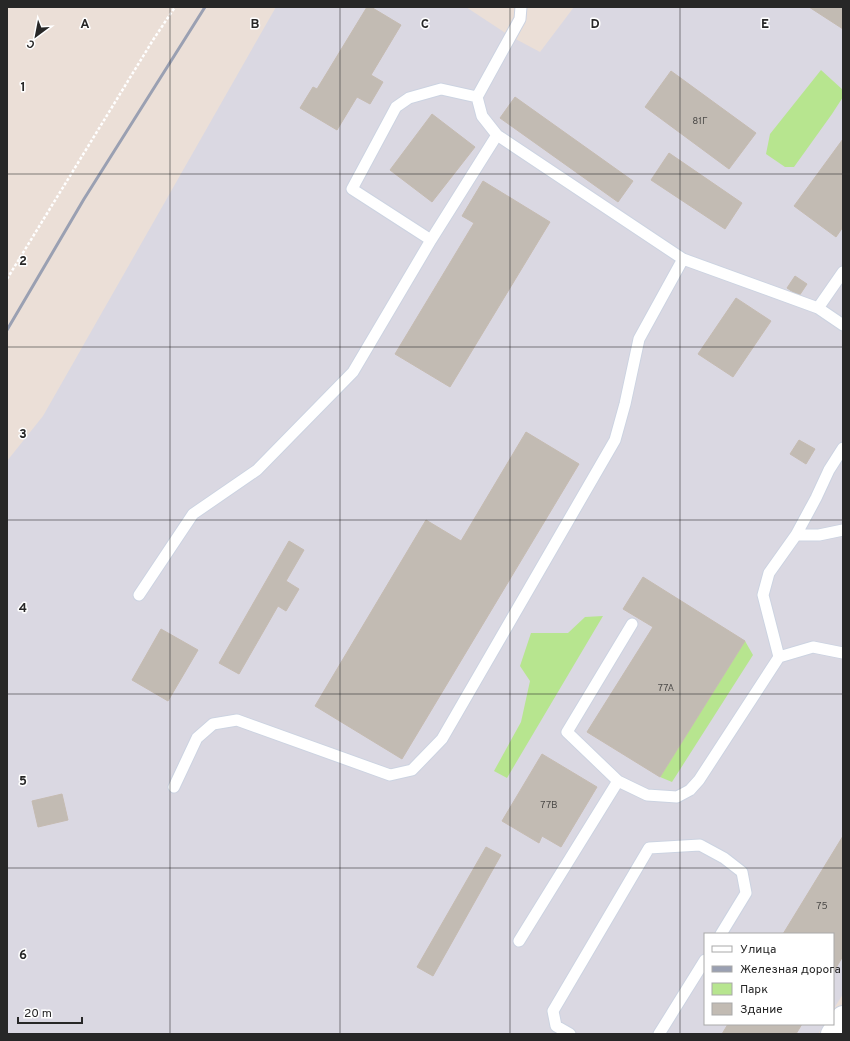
<svg xmlns="http://www.w3.org/2000/svg" width="850" height="1041" font-family="Overpass,sans-serif">
  <style>
    .industrial { fill: #dad8e2 }
    .green { fill: #b7e58f }
    .building { fill: #c2bbb3; stroke: #c5bbb1 }
    .lines { fill: none; stroke-linecap: round; stroke-linejoin: round }
    .service-casing { stroke: #ccd3e1; stroke-width: 13 }
    .minor-casing { stroke: #ccd3e1; stroke-width: 24 }
    .path { stroke: #fff; stroke-width: 2.5; stroke-dasharray: 3 2; stroke-linecap: butt }
    .service { stroke: #fff; stroke-width: 11 }
    .minor { stroke: #fff; stroke-width: 22 }
    .rail { stroke: #9aa0b2; stroke-width: 3 }
    .grid { fill: none; stroke: #272727; stroke-width: 1; stroke-opacity: 0.55 }
    .labels { text-anchor: middle; stroke-width: 3; stroke-linejoin: round; paint-order: stroke }
    .number-label { font-size: 10px; fill: #4e4c4a }
    .grid-label { font-size: 13px; text-anchor: middle; font-weight: bold; fill: #272727; stroke: #fff; stroke-width: 3; stroke-linejoin: round; paint-order: stroke }
  </style>
  <rect width="100%" height="100%" fill="#ebdfd7"/>
  <path class="industrial" d="M276,7H466L510,36L540,52L574,7H843V994L833,1010V934H705V1024H825L818,1034H7V461L43,416Z"/>
  <path class="green" d="M821,70L843,90V97L832,114L794,167H785L766,154L770,134Z
    M603,616L507,778L494,771L521,722L530,681L520,666L531,633H568L585,617Z
    M745,641L753,655L672,782L660,777Z"/>
  <path class="building" d="M367,7H371L401,25L371,75L383,82L370,104L357,97L337,130L300,108L313,87L317,89Z
    M809,7H843V29Z
    M671,71L756,133L729,169L645,107Z
    M515,97L633,181L618,202L500,118Z
    M432,114L475,147L432,202L390,170Z
    M843,139V227L836,237L794,206Z
    M669,153L742,203L725,229L651,180Z
    M483,181L550,222L450,387L395,354L474,223L462,216Z
    M795,276L807,284L799,296L787,288Z
    M736,298L771,321L733,377L698,354Z
    M526,432L579,464L402,759L315,706L426,520L461,541Z
    M799,440L815,449L806,464L790,454Z
    M289,541L304,550L286,581L299,589L286,611L278,606L239,674L219,663Z
    M643,577L745,641L660,777L587,732L653,627L623,609Z
    M161,629L198,650L168,701L132,680Z
    M542,754L597,787L561,847L542,836L539,843L502,821Z
    M62,794L68,820L38,827L32,801Z
    M843,836V956L833,973V934H783Z
    M486,847L501,855L433,976L417,967Z
    M728,1024H802L796,1034H722Z"/>
  <g class="lines">
    <g class="service-casing">
      <path id="service" d="M521,7L520,19L477,97L482,116L497,135L683,259L818,308L843,272
        M431,240L352,189L396,107L409,98L441,89L477,97
        M818,308L843,325
        M796,535H819L843,530
        M139,595L193,514L257,470L353,372L431,240L497,135
        M779,657L763,595L769,573L796,535L816,498L829,470L843,448
        M618,781L567,732L632,624
        M174,787L197,738L213,724L237,720L390,775L412,770L442,739L615,440L625,404L639,339L683,259
        M519,941L618,781L647,795L677,797L690,790L699,780L779,657L813,647L843,653
        M570,1034L556,1026L553,1011L649,848L700,845L724,858L742,872L746,893L721,934
        M659,1034L705,960"/>
    </g>
    <g class="minor-casing">
      <path id="minor" d="M832,1034L843,1017"/>
    </g>
    <path class="path" d="M7,279L153,40L175,7"/>
    <use href="#service" class="service"/>
    <use href="#minor" class="minor"/>
    <path class="rail" d="M7,330L84,199L205,7"/>
  </g>
  <path class="grid" d="M170,7V1034M340,7V1034M510,7V1034M680,7V1034M7,174H843M7,347H843M7,520H843M7,694H843M7,868H843"/>
  <g class="labels">
    <g class="number-label">
      <text x="700" y="124">81Г</text>
      <text x="666" y="691">77А</text>
      <text x="549" y="808">77В</text>
      <text x="822" y="909">75</text>
    </g>
  </g>
  <g class="grid-label">
    <text x="85" y="28">A</text>
    <text x="255" y="28">B</text>
    <text x="425" y="28">C</text>
    <text x="595" y="28">D</text>
    <text x="765" y="28">E</text>
    <text x="23" y="91">1</text>
    <text x="23" y="265">2</text>
    <text x="23" y="438">3</text>
    <text x="23" y="612">4</text>
    <text x="23" y="785">5</text>
    <text x="23" y="959">6</text>
  </g>
  <rect width="850" height="1041" fill="none" stroke="#272727" stroke-width="16"/>
  <rect x="704" y="933" width="130" height="92" fill="#ffffff" stroke="#a9a9a9"/>
  <rect x="712" y="946" width="20" height="6" fill="#ffffff" stroke="#a9a9a9"/>
  <text x="740" y="953" font-size="12" fill="#272727">Улица</text>
  <rect x="712" y="966" width="20" height="6" fill="#9aa0b2" stroke="#a9a9a9"/>
  <text x="740" y="973" font-size="12" fill="#272727">Железная дорога</text>
  <rect x="712" y="983" width="20" height="12" fill="#b7e58f" stroke="#a9a9a9"/>
  <text x="740" y="993" font-size="12" fill="#272727">Парк</text>
  <rect x="712" y="1003" width="20" height="12" fill="#c2bbb3" stroke="#a9a9a9"/>
  <text x="740" y="1013" font-size="12" fill="#272727">Здание</text>
  <g transform="translate(36 36) rotate(212)" stroke="#ffffff" stroke-width="3" paint-order="stroke">
  <path d="M0-3L7 15L0 10L-7 15Z" fill="#272727"/>
  <text y="-6" font-size="11" font-weight="bold" text-anchor="middle" fill="#272727">С</text>
  </g>
  <path d="M18 1017v6h64v-6" fill="none" stroke="#272727" stroke-width="2"/>
  <text x="24" y="1017" font-size="12" fill="#272727" stroke="#ffffff" stroke-width="3" paint-order="stroke">20 m</text>
</svg>
